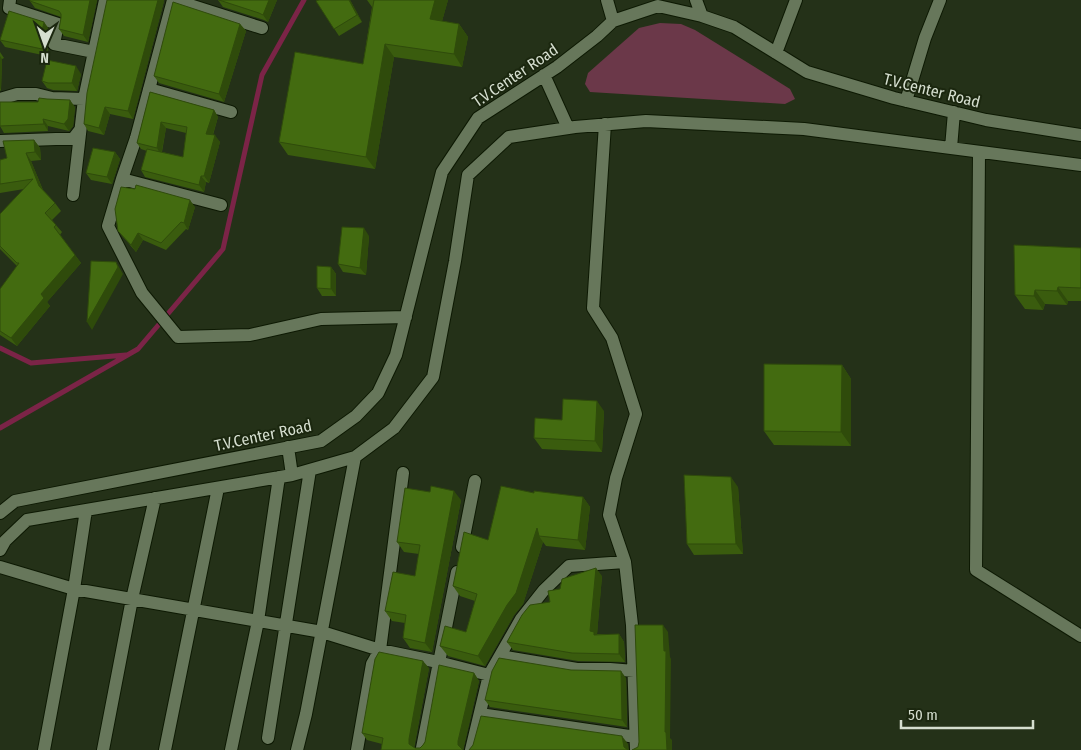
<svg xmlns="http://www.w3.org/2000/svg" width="1081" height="750" font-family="'Fira Sans Condensed',sans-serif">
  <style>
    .green { fill: #6b3849 }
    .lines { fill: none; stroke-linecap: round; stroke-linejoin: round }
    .stream { stroke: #7b2447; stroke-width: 5 }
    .minor-casing { stroke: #0d1903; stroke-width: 14 }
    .minor { stroke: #67775b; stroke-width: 12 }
    .wall { fill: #3a5c0e; fill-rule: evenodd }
    .shaded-wall { fill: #2f4b0b }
    .building { fill: #436b10; stroke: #2f4b0b }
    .labels { text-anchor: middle; stroke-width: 4; stroke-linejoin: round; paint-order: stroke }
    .street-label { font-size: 16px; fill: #d5decf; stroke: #1b270f }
  </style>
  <rect width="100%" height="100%" fill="#243118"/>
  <path class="green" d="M660,23L681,24L695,30L790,89L795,99L785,104L590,92L585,84L588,73L639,28Z"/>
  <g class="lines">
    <path class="stream" d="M0,348L31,363L126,355
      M0,428L138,349L223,249L262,75L304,0"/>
    <g class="minor-casing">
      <path id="minor" d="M10,0L9,8L58,24L54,44L94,52
        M173,0L136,138L122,179L108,226L142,293L178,337L250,335L321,319L406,317
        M174,0L262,28
        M607,0L613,21
        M696,0L702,16
        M776,53L796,0
        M544,75L568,128
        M149,89L231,112
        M0,99L17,94H36L52,98L84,99
        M906,101L925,38L940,0
        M605,124L593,308L612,338L636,414L616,478L609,515L625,562L632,625L636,750
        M0,141L56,139H73L80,130
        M951,148L954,112
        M979,152L976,570L1081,636
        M122,179L221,205
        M73,195L84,99L105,0
        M288,447L292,475
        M0,513L15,501L321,441L356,416L378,393L396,355L442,172L478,118L557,67L597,36L613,21L658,6L702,16L734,27L807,72L894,98L986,120L1081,135
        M462,547L475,481
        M0,550L5,541L27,520L292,475L355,457L394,428L433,377L455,261L468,175L509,137L575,127L646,121L804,129L1081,165
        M0,567L74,589L322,632L380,650L438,662L489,675
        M500,656L577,669H610L634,671
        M480,714L636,737
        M268,738L310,470
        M422,748L457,572
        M44,750L74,589L86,510
        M103,750L132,599L155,498
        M165,750L218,488
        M231,750L258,621L279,477
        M297,750L306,714L355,457
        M357,750L372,664L380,650L403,473
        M471,750L489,675L521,619L544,590L569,566L625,562"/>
    </g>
    <use href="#minor" class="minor"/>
  </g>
  <path class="wall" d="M97,0L88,42L64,36L59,29L61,17L35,8L30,1Z
    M218,0H277L268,22L264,20L223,7Z
    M350,0L362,22L339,36L316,1Z
    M367,0H448L442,21L459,24L468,37L462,67L394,57L375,169L288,155L279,142L363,64L372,7Z
    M164,1L133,119L110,114L104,135L88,131L84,124Z
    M240,24L246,31L224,102L159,83L154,76Z
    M49,29L46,43L48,50L47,56L5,47L0,40Z
    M0,52L4,58L2,59L1,90L0,91Z
    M81,74L77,91L53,90L47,88L42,81Z
    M150,92L214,110L218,117L213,135L220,142L209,183L206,182L204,192L145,177L141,170L147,151L141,149L137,143ZM166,128L186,133L183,157L162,152Z
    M0,102L75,107L73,126L69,131L48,126V131L4,133L0,126Z
    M34,140L40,148L41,160L31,161L43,190L55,203L61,211L52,220L56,225L62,232L60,235L81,263L47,302L50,306L17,346L0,335V289L17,266L0,249V214L24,189L0,193V160L7,158Z
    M115,152L120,159L112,184L91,180L86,173Z
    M195,207L188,230L186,229L166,250L143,240L136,252L118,231Z
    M369,236L366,275L343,272L338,264Z
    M1081,248V301H1068L1067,305L1045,304L1043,310L1025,309L1015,295Z
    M331,267L336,274V296H322L317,288Z
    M842,365L851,379V446L774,445L764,431Z
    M604,411L602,452L542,449L534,438L562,420Z
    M738,487L743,554L694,555L687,544Z
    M583,497L590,507L585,550L546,546L543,542L523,604L514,615L485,666L448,656L440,646L466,632L475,601L460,596L453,586L488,540Z
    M461,500L432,652L410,648L403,638L405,623L392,621L385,611L415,576L419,554L404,552L397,542Z
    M602,576L597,634H619L624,642L625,662L578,661L513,650L507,642L550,602L560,589Z
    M429,668L414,748H420L423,745L474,673L479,681L463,750H381L382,744L367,740L362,733Z
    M571,670L626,678L627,727L490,707L485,700Z"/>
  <path class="shaded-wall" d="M90,0H97L88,42L83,35Z
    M158,0H164V1L133,119L128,111Z
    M269,0H277L268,22L263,15Z
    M349,0H350L362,22L357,15Z
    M435,0H448L439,32L430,19Z
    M44,22L49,29L46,43L48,50L47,56L42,49L41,36Z
    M240,24L246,31L224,102L219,94Z
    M459,24L468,37L462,67L454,54Z
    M385,44L394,57L375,169L366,157Z
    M0,56L2,59L1,90L0,88Z
    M76,66L81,74L77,91L72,83Z
    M70,100L75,107L73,126L69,131L64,124Z
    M105,107L110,114L104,135L99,128Z
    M214,110L218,117L211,140L206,134Z
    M43,119L48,126V131L44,124Z
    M161,122L166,128L161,155L157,148Z
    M215,135L220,142L209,183L204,176Z
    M34,140L40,148L41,160L35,152Z
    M115,152L120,159L112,184L107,177Z
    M26,153L31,161L44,193L39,186Z
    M201,176L206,182L204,192L199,185Z
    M190,200L195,207L188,230L184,223Z
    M364,228L369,236L366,275L360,268Z
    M138,233L143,240L136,252L131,245Z
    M75,255L81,263L47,302L50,306L17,346L11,338L41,294Z
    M116,262L123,274L92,330L87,322Z
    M331,267L336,274V296L331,289Z
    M1058,287L1068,301L1067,305L1057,291Z
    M1035,290L1045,304L1043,310L1034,296Z
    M842,365L851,379V446L841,432Z
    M597,401L604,411L602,452L595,441Z
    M731,477L738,487L743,554L736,544Z
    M454,491L461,500L432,652L425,643Z
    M583,497L590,507L585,550L578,540Z
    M537,528L539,536L543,542L523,604L514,615L485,666L478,656Z
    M596,568L602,576L597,635L600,640L590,631Z
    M663,625L668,632L670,657L671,659L670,738L672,740V750H667L665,732L664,651Z
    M619,634L624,642L625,662L619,654Z
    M423,661L429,668L414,747V750L409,744V739Z
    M621,671L626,678L627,727L622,720Z
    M474,673L479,681L463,750L458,745V741Z
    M622,736L628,744L629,750H626L624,747Z"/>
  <path class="building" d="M30,0H90L83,35L59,29L61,18V14L59,11L30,1Z
    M107,0H158L128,111L105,107L99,128L84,124L87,93Z
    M219,0H269L263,15L259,13Z
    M319,0H349L357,15L334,29L316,1Z
    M374,0H435L430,19L459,24L454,54L385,44L366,157L279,142L295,52L363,64Z
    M173,2L240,24L219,94L154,76Z
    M9,11L44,22L41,36L43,42L42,49L0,40Z
    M47,60L76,66L72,83H48L42,81Z
    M150,92L214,110L206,134L215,135L204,176H201L199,185L141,170L147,149L183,157L187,127L161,122L157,148L137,143Z
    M39,98L47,99L70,100L68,119L64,124L43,119L44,124L0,126V102H38Z
    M34,140L35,152L26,153L39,186L55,203L45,213L56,225L54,227L75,255L41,294L44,298L11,338L0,331V289L19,263H17L0,246V214L33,179L0,184V160L7,158L3,141Z
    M93,148L115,152L107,177L86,173Z
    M136,185L190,200L184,223L181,222L161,243L138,233L131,245L118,231L115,209L121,187L135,189Z
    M342,227L364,228L360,268L338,264Z
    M1014,245L1081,248V288L1058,287L1057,291L1035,290L1034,296L1015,295Z
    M91,261L116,262L118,267L87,322Z
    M317,266L331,267V289L317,288Z
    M764,364L842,365L841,432L764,431Z
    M563,399L597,401L595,441L534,438L535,418L562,420Z
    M684,475L731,477L736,544H687Z
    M431,486L454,491L425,643L403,638L406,615L385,611L393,572L415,576L420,545L397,542L405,488L430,492Z
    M501,486L534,493V491L583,497L578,540L539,536L537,528L516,593L507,605L478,656L440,646L445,626L466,632L477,594L453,586L464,532L488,540Z
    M596,568L590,631L594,632V635L619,634V654L572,653L507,642L522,615L530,605L550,602L548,591L560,589L562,579Z
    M635,625H663L664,651H666L665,732H666L667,750H632L638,747L639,742Z
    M379,652L423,661L409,739V744L415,748H420L423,745L425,742L439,665L474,673L458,741V745L463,750H381L383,738L362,733L375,659Z
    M499,658L571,670L621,671L622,720L485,700L492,671Z
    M481,716L622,736L624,747L628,750H469L473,745Z"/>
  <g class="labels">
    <g class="street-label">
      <text transform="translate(515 75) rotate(-34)" y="6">T.V.Center Road</text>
      <text transform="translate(932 90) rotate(14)" y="6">T.V.Center Road</text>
      <text transform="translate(263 435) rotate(-12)" y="6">T.V.Center Road</text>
    </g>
  </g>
  <g transform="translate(45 45) rotate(182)" stroke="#1b270f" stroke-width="4" paint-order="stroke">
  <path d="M0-4L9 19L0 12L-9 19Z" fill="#d5decf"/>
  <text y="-8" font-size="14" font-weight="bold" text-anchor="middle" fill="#d5decf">N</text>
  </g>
  <path d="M901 720v8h132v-8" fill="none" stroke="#d5decf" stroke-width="2.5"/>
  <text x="908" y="720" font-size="15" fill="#d5decf" stroke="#1b270f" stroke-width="4" paint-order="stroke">50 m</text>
</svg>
